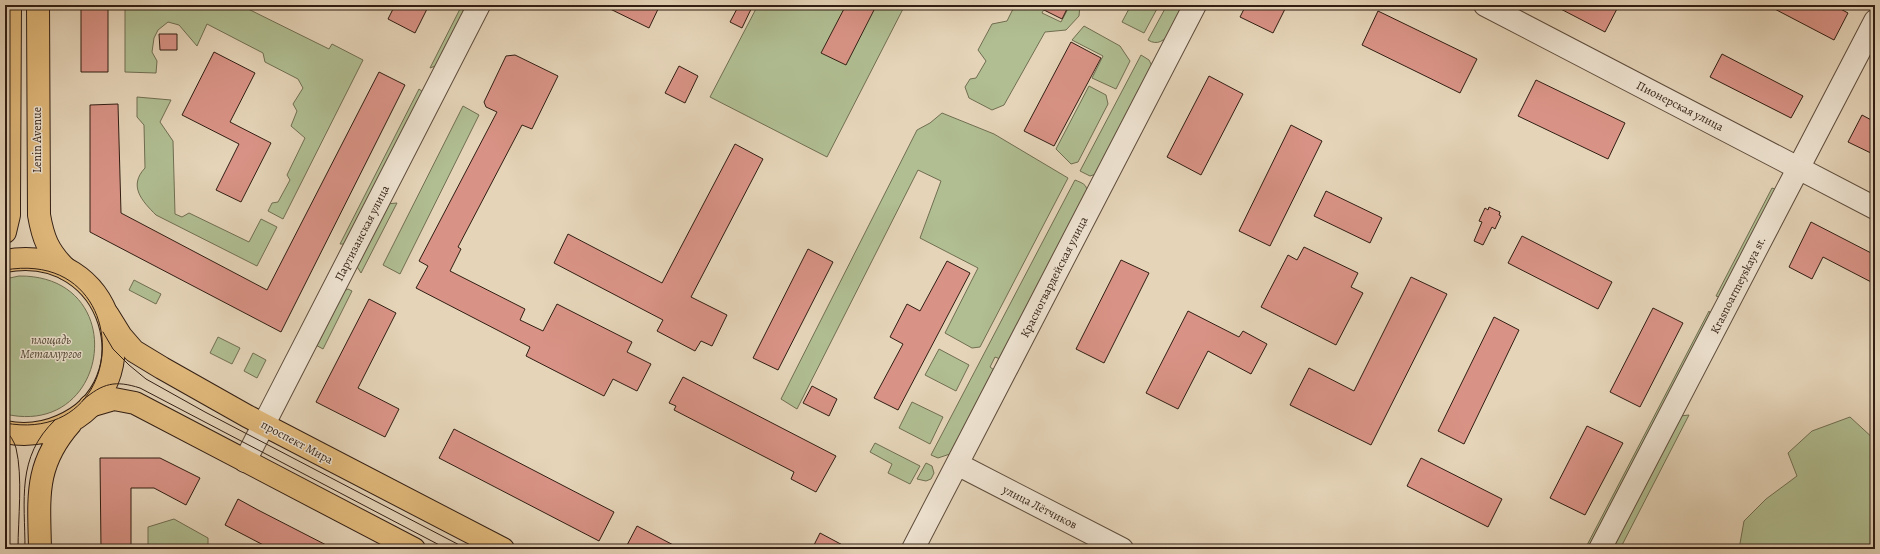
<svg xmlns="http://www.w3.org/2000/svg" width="1880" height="554" font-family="Alegreya,serif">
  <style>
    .green { fill: #b0be92; stroke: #706e52 }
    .building { fill: #d99386; stroke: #311e13 }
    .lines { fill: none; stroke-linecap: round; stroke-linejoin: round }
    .minor-casing { stroke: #5e4c3c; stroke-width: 24 }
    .major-casing { stroke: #311e13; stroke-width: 24 }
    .highway-casing { stroke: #311e13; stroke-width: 24 }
    .minor { stroke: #eee3d1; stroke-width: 22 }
    .major { stroke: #e2ba7c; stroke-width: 22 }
    .highway { stroke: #e2ba7c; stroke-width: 22 }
    .tram { stroke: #311e13; stroke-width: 1 }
    .labels { text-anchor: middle; stroke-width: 3; stroke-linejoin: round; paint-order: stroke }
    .street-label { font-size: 12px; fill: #311e13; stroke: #eee3d1 }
    .park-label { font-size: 12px; font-style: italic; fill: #514633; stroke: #eee3d1 }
  </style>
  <rect width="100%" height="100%" fill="#e5d4b8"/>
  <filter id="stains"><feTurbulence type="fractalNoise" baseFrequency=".005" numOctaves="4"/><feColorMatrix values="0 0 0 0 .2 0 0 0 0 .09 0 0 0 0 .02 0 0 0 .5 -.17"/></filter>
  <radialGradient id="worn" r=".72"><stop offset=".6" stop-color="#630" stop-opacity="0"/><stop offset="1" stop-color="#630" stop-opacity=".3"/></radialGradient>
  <path class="green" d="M125,5H240L329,49L332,44L363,60L283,219L268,211L272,203L278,202L290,180L287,175L305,138L291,126L297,111L293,104L303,88L298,79L265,62L263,53L207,24L197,46L179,25L168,22L158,30L154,38L152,52L157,61L156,73L125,72Z
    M462,5H472L438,65L430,68Z
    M758,5H905L827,157L710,97Z
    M1010,5H1046L1042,13L1061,22L1070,5H1080L1079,16L1066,30L1045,32L1004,105L992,110L969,98L965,87L970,79L976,78L986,61L978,50L992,24L1007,21L1013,9Z
    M1131,5H1159L1144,33L1122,22Z
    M1167,5H1183C1177,18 1167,52 1148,40Z
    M1084,26L1120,46L1130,61L1116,89L1092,78L1103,56L1072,40Z
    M1141,55L1149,60L1152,66L1096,174L1090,176L1080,171Z
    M1089,86L1106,95L1108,104L1078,162L1071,164L1056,149Z
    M419,89L423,92L345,244H340Z
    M137,97L171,100L160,122L173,141L175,214L182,217L189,213L249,242L261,219L277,227L257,266L156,215C142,201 128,186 145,168L144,125L137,117Z
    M463,106L479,115L400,274L383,265Z
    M942,113L994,134L1068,178L980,347L972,348L945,333L978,268L920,238L941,181L918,170L797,409L781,399L917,130L930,123Z
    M1075,180C1082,183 1087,184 1087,192L1000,359L995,357L990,367L994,370L950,454L938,458L931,455Z
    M1772,188L1780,191L1719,297L1716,296Z
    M397,203L361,273L356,265L386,204Z
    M19,276C132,275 111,439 5,414V279Z
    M134,280L161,294L156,304L129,290Z
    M348,289L352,291L323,349L314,344L344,291Z
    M1709,311L1712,316L1594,549H1585Z
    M218,337L240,348L232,364L210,353Z
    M939,349L969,365L956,391L925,375Z
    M253,353L266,360L257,378L244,371Z
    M912,402L943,417L930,444L899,428Z
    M1689,415L1620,549H1611L1680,416Z
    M1850,417L1875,440V549H1739L1744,521L1766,499L1797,476L1788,453L1812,431Z
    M875,443L920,466L910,484L888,473L892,464L870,452Z
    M926,463L932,466L934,473L931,479L926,481L917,479Z
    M174,519L208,538V547L210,549H148V527Z"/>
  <path class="building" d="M81,5H108V72H81Z
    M395,5H429L415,33L388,19Z
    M602,5H660L649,28Z
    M739,5H753L742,28L730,22Z
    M846,5H865L874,10L846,65L821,53Z
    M1034,5H1069L1062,19Z
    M1246,5H1287L1273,33L1240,17Z
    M1553,5H1619L1605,32Z
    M1767,5H1833L1848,13L1834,40Z
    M1378,11L1477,59L1460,93L1362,45Z
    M159,34H177V50H160Z
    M1071,42L1101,58L1054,146L1024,131Z
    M214,52L255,73L230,122L271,143L241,202L216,190L239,144L182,115Z
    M1722,54L1803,96L1791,118L1710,77Z
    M515,55L558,76L532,129L522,125L458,247L461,249L450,271L525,309L520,320L543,331L557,304L632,342L627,352L651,364L637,391L613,379L604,396L526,356L530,347L416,288L428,266L419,261L497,112L486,107L484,102L506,56Z
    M679,66L698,76L685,103L665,93Z
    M379,72L405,85L281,332L90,232V105L118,104L121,213L267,290Z
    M1209,76L1243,94L1201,175L1167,157Z
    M1536,80L1625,123L1608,159L1518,116Z
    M1862,115L1875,122V155L1848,142Z
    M1291,125L1322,141L1270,246L1239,231Z
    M735,144L763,159L691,297L727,315L712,346L701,341L695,351L657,331L663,320L554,263L568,234L662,283Z
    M1326,191L1382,218L1370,243L1314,216Z
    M1489,207L1500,212L1499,215L1501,216L1495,229L1492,227L1483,245L1474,241L1482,222L1479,221L1485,208L1488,210Z
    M1811,222L1875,255V284L1823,257L1812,279L1789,267Z
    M1522,236L1612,282L1598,309L1508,263Z
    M1304,247L1358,273L1351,287L1363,293L1336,345L1261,307L1288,255L1297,260Z
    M808,249L833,262L778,370L753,358Z
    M1121,260L1149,273L1104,363L1076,349Z
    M947,261L970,273L898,410L874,398L903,344L890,337L907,304L920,311Z
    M1411,277L1447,294L1371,445L1290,405L1309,368L1354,391Z
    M369,299L396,313L358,388L399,409L385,437L316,402Z
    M1653,308L1683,323L1640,407L1610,392Z
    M1188,311L1239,337L1243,331L1267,344L1251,374L1208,351L1178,409L1146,393Z
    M1494,317L1519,330L1464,444L1438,431Z
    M683,377L836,456L816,492L791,479L794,472L674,410L676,406L669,403Z
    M812,386L837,399L829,416L803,403Z
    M1587,426L1623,443L1585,515L1550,498Z
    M454,429L614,512L599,541L439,458Z
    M100,458H160L200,478L186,505L154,488H131V549H101Z
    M1421,458L1502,499L1488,527L1407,486Z
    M238,499L258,510L334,549H271L225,525Z
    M637,526L681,549H625Z
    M820,533L850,549H812Z"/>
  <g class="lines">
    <g class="minor-casing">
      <path id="minor" d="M1485,5L1875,208
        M245,461L479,5
        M957,464L1122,549
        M913,549L1195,5
        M1600,549L1875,21"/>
    </g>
    <g class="major-casing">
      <path id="major" d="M38,5L39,215C43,238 48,251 65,268
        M5,232L9,215V201L10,5
        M108,315L121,336L134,351L162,368L247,416L503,549
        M90,406L114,399L135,403L414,549"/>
    </g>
    <g class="highway-casing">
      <path id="highway" d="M5,261C114,241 155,386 61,426C43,434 25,436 5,432
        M40,549C39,497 34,465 71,423"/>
    </g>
    <use href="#minor" class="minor"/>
    <use href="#major" class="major"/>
    <use href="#highway" class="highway"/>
    <path class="tram" d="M5,270C136,247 134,447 5,423
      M103,332L113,349L129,365L146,379L205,412L467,549
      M83,400C103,383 115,380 140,388L447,549
      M5,430C10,435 14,441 16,448C23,477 18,519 18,549
      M25,549C25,500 16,457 55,420"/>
  </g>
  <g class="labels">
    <g class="street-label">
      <text transform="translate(1680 106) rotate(27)" y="4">Пионерская улица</text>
      <text transform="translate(37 140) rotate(-90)" y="4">Lenin Avenue</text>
      <text transform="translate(362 233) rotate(-63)" y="4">Партизанская улица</text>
      <text transform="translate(1054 277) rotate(-63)" y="4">Красногвардейская улица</text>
      <text transform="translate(1738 285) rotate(-63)" y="4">Krasnoarmeyskaya st.</text>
      <text transform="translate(297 442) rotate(28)" y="4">проспект Мира</text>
      <text transform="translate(1040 507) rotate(27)" y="4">улица Лётчиков</text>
    </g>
    <g class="park-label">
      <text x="51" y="344">площадь<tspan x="51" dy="14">Металлургов</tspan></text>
    </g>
  </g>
  <rect width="1880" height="554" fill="none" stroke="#e5d4b8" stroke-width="20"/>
  <rect x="6" y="6" width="1868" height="542" fill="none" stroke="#311e13" stroke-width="2"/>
  <rect x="10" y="10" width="1860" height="534" fill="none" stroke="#311e13"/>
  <rect width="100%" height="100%" filter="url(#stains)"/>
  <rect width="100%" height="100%" fill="url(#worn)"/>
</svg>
